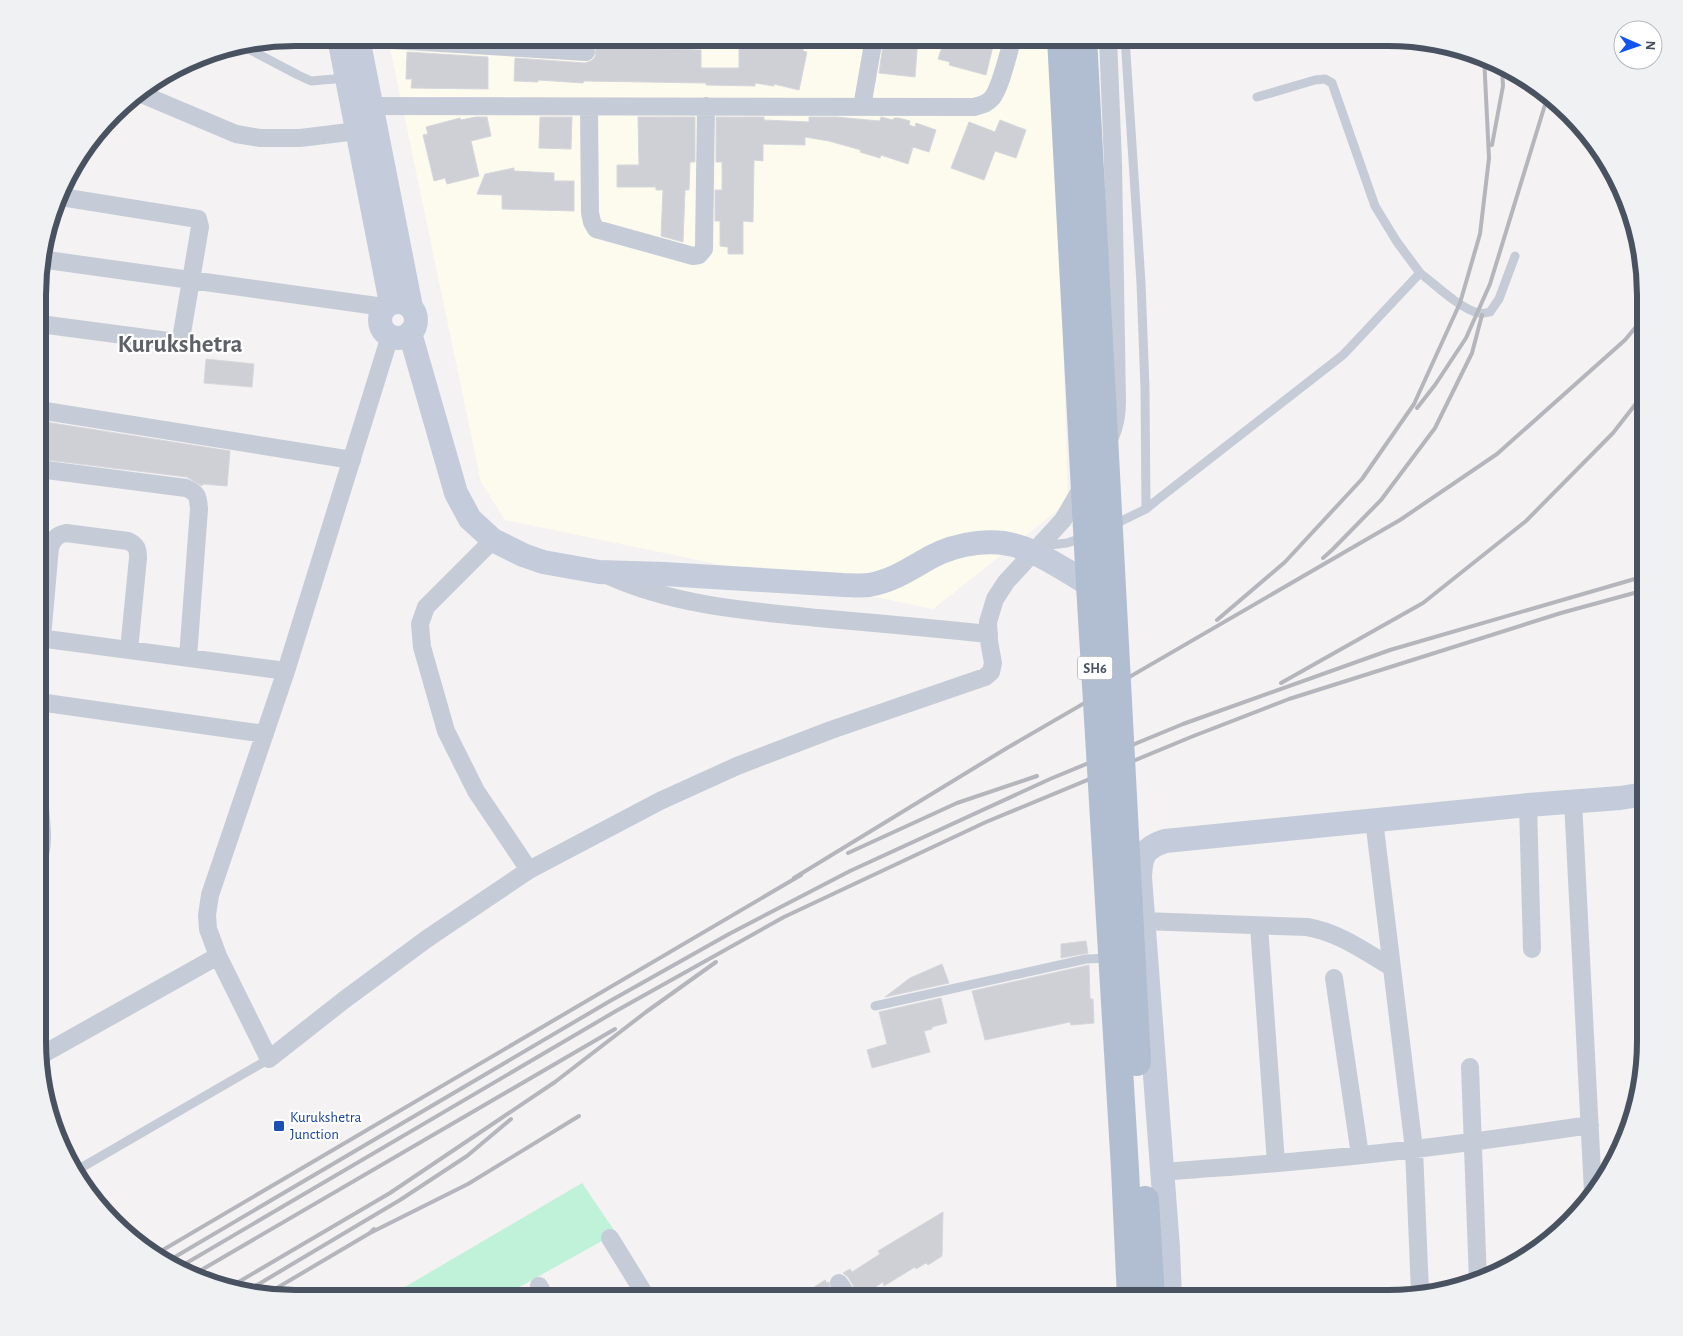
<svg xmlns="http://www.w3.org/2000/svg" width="1683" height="1336" font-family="'Alegreya Sans',sans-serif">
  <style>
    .commercial { fill: #fdfbed }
    .green { fill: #c0f2da }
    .building { fill: #ced0d6; stroke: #d6d7dd }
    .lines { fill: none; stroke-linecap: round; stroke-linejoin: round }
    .lane { stroke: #c5ccd7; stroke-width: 9 }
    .street { stroke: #c5ccd7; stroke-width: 18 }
    .secondary { stroke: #c4ccdb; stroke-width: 24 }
    .rail { stroke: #b4b6bc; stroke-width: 4 }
    .secondary-bridge { stroke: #c4ccdb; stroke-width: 24 }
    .primary-bridge { stroke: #b1bdd1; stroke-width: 28 }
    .transit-dot { fill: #1a4fb4; stroke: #fff; stroke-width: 2 }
    .labels { text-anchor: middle; stroke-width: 4.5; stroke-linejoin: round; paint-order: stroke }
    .shield { fill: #fff; stroke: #7f8690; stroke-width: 1 }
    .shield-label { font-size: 14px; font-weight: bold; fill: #485261 }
    .transit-label { font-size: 15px; fill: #164399; stroke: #fff; text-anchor: start }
    .town-label { font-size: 25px; font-weight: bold; fill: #5e6167; stroke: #fff }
    .rim { fill: none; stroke: #485261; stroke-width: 6 }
  </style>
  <rect width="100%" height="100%" fill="#f4f2f2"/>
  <path class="commercial" d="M388,38H1054L1068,502L933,609L505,520L481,482Z"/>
  <path class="green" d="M582,1183L616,1233L500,1298H386Z"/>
  <path class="building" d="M545,38H611L610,48L701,50V68H739V45L768,46L769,38H805L803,51L807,52L799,90L774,84V86L755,83V86L706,85V83L584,81L583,83L538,80V82L514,81L515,58L585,63L591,61L595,57L596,48L591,43L545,39Z
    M884,38H918L915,77L879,73Z
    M945,38H995L986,75L949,65L950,62L938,59Z
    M407,52L488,57V89L411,88L412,79H406Z
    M476,117H487L491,136L471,141L479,176L447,184L445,178L434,181L423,135L428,134L426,127L460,118L461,120Z
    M540,117H572L571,149L539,148Z
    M638,117H695V162H690L689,190H685L683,242L661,236L663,190H656V187H617V165H639Z
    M716,117H764V120L809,122V117H836L880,121L881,117L893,120L894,118H899L910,121L909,125L915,127L916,123L936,130L929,152L913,147L908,164L881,155L880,158L860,152L861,150L829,141L805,137V145L763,144V161L754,160L753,222L743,221V254H728V247L720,246V221H715V190H722V162H716Z
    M1000,120L1026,130L1016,158L995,151L984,180L951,168L969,122L995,132Z
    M514,168V171L554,173V181H574V211L502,209V195L477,194L485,174Z
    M206,359L254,364L252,387L204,383Z
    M39,421L230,451L227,486L203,484L202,486L187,477L39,459Z
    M1086,941L1088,953L1061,958V944Z
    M942,964L949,983L885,997L910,978Z
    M1089,965L1090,999H1093L1094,1023L1071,1025L1070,1022L985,1040L972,991Z
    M941,998L947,1023L932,1027V1029L924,1031L930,1052L872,1068L867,1050L887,1044L879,1012Z
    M943,1212L942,1256L928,1265L926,1263L916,1269L915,1267L884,1286L883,1282L860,1297L848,1277L843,1273L850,1269L852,1272L880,1254L878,1251Z
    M825,1280L827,1283L829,1282L830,1288L836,1298H797Z"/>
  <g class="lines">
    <path class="lane" d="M1125,38L1141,283L1145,388L1146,509
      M243,46L298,75L311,81L346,78
      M1257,97L1315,80L1325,79L1332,83L1375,206L1397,242L1420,273
      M1113,525L1146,509L1157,500L1343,355L1420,273C1437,286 1458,307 1478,313C1482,314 1486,313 1490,312L1499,299L1515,256
      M1042,546L1067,543L1085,537
      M875,1006L1086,959L1110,958
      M79,1169L269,1059"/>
    <path class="street" d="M358,38L586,52
      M1108,38L1113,163L1117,402C1117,414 1115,426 1110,437
      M139,93L236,134L260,138H300L357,131
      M361,106L974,107C981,105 987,104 992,98C1001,87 1008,53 1013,38
      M589,107L590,213L592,222L596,229L693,256L699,255L704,249L706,106
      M862,107L874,38
      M40,259L384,307
      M40,324L176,342L180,339L182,333L200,227L198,219L61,197
      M390,336L286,671L210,895L207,915L208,929L218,956L269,1059L344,1000L428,938L529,870L660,801L737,766L831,730L985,677L991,672L993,663L989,641L988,622L995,599L1006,582L1063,520L1084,484
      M39,410L352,460
      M39,469L186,488C198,493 198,497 199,509L188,657
      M493,540L426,607L420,624L422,647L446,731L476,791L529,870
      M607,575C672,605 747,611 818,618C875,623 932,628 989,634
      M39,638L286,671
      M42,638L50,547C54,539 56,535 66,533L128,541C137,545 138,549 138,558L129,650
      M39,702L265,734
      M1573,801L1593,1192
      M1528,805L1532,949
      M1374,820L1414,1149L1420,1292
      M38,860C46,841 40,817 39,796
      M1143,921L1307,927C1338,932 1364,951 1391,967
      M1259,926L1276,1163
      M1334,978L1360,1155
      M38,1057L218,956
      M1470,1067L1478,1281
      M1162,1172C1211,1168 1261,1165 1310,1160C1404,1152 1497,1139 1590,1125
      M610,1238L647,1298
      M839,1283L849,1298
      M539,1286L546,1298"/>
    <path class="secondary" d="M339,38L391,303
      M358,38L411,307
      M380 320a18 18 0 1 1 36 0a18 18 0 1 1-36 0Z
      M410,333L456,493L470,519L493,540L523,555L543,562L599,572L664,574
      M1170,1298L1168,1248L1140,877C1141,855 1144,848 1165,841L1528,805L1620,798L1645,794"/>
    <path class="rail" d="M1492,145L1503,86L1502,67
      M1417,408L1435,385L1466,338L1490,284L1548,95
      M1323,558L1332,550L1381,500L1435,428L1472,353L1482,315
      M1217,620L1285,562L1362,479L1414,404L1460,303L1480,234L1489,158L1484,56
      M1281,683L1423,603L1526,521L1613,433L1645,392
      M848,853L957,803L1037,776
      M794,878L1007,748L1400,520L1497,454L1625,340L1645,316
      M370,1233L468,1184L579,1116
      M156,1254L801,875
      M168,1261L610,1001L729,934L850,871L1050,779L1183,724L1390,650L1645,576
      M178,1268L616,1011L784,917L986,822L1191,737L1289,699L1561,613L1645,590
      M191,1276L615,1029
      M230,1287L390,1193L555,1082L646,1012L716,962
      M247,1291L400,1200L467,1156L511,1119
      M265,1295L370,1233L374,1229"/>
    <path class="secondary-bridge" d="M664,574L843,585C851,585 861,586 869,585C893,581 911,568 931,557C957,543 995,537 1023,548C1047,557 1068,572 1090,585"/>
    <path class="primary-bridge" d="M1061,38L1090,585L1125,1169L1131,1298
      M1083,38L1137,1062
      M1145,1200L1151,1298"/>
  </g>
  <rect class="transit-dot" x="273" y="1120" width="12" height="12" rx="2.5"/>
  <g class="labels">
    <rect class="shield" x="1077.5" y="656.5" width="35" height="23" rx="4"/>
    <g class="shield-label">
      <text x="1095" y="673">SH6</text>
    </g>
    <g class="transit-label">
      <text x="290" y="1122">Kurukshetra<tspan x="290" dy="17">Junction</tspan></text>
    </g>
    <g class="town-label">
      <text x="180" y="352">Kurukshetra</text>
    </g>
  </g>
  <path d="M0 0H1683V1336H0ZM295 46H1388A249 249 0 0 1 1637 295V1041A249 249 0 0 1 1388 1290H295A249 249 0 0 1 46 1041V295A249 249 0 0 1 295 46Z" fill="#f0f1f2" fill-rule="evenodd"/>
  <path class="rim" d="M295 46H1388A249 249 0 0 1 1637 295V1041A249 249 0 0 1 1388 1290H295A249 249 0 0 1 46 1041V295A249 249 0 0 1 295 46Z"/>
  <g transform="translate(1638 45) rotate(92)"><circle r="24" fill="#ffffff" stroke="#b6bac0"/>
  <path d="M0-4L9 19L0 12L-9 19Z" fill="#1154ef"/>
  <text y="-8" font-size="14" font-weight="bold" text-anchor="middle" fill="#485261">N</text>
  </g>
</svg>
